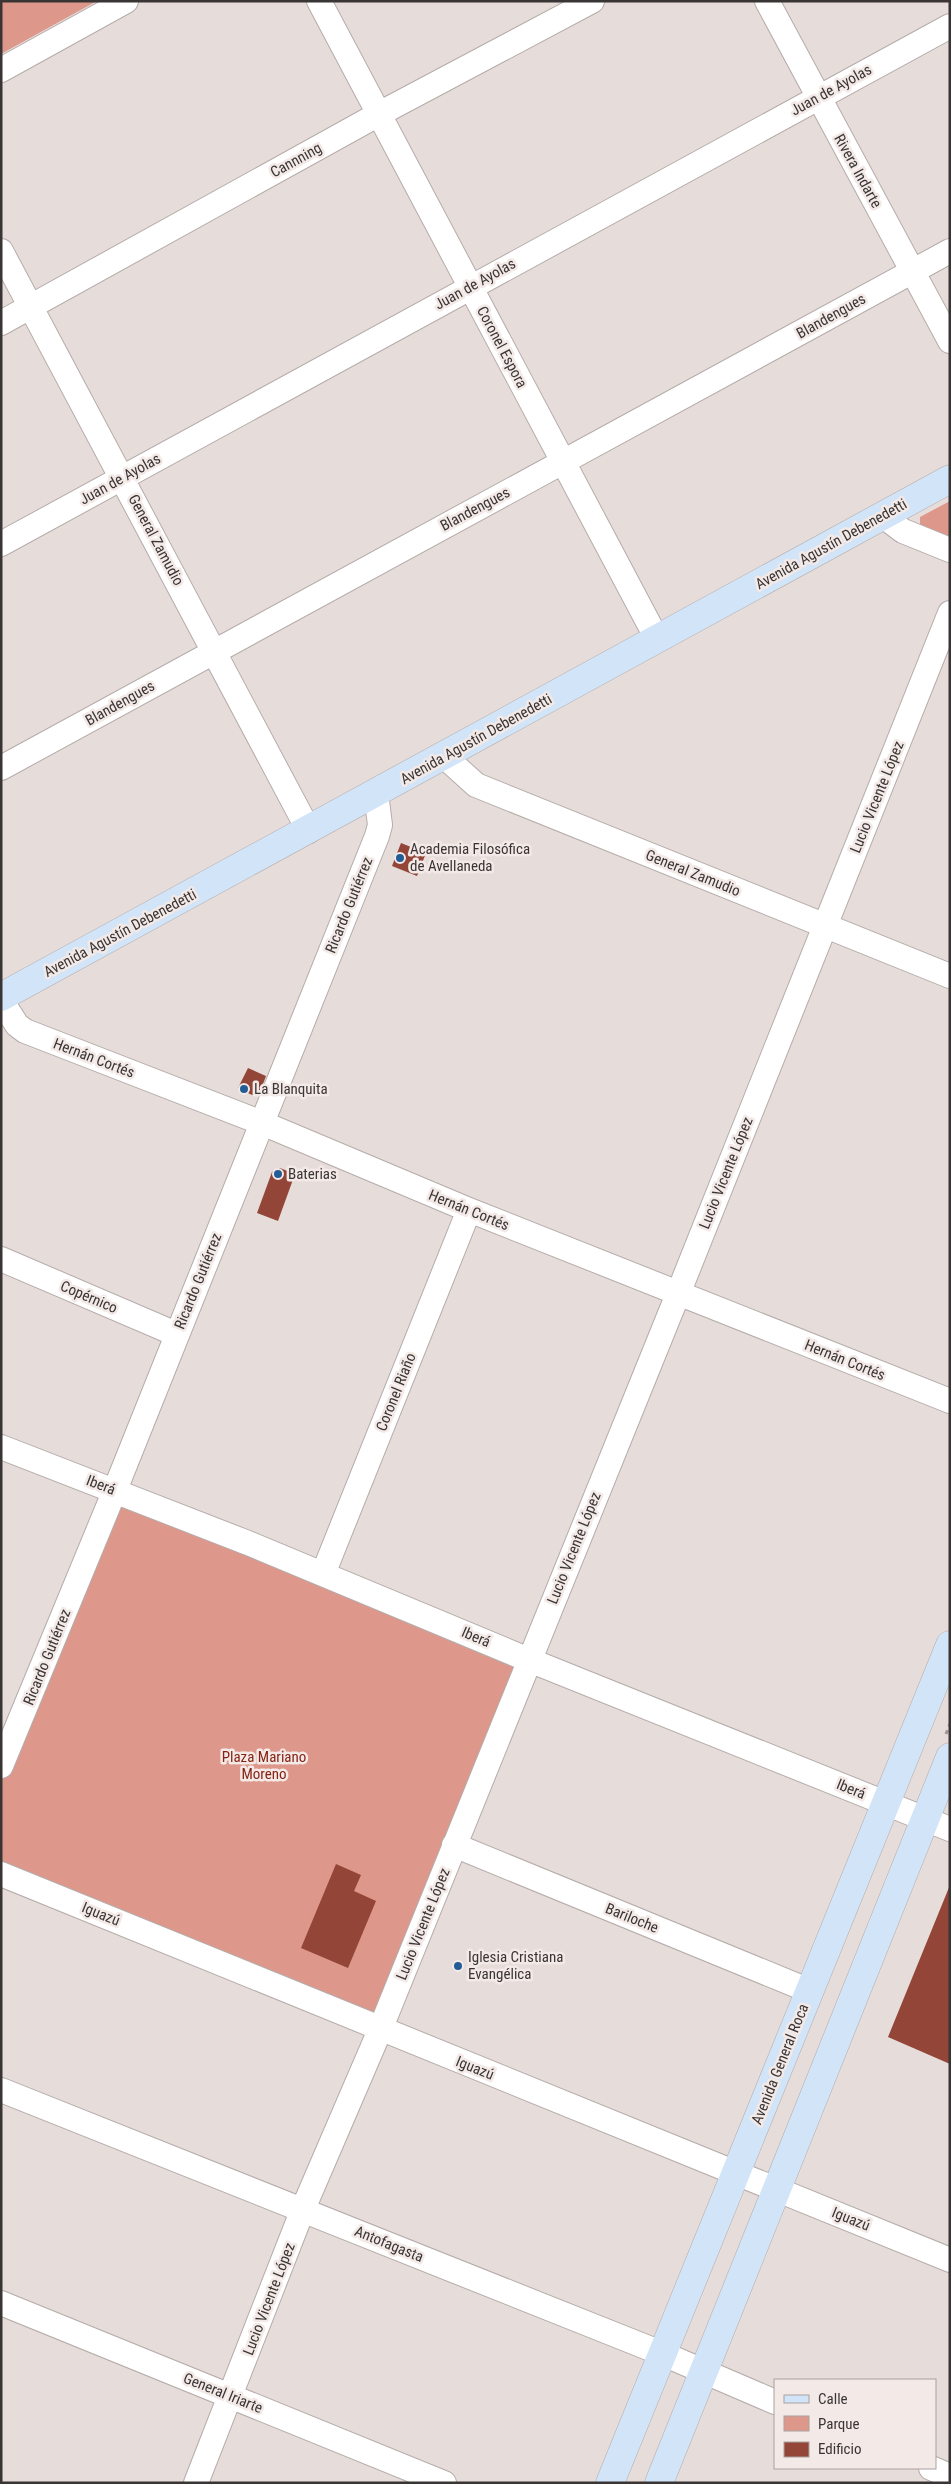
<svg xmlns="http://www.w3.org/2000/svg" width="951" height="2484" font-family="'Roboto Condensed',sans-serif">
  <style>
    .green { fill: #dd988b }
    .building { fill: #934638 }
    .lines { fill: none; stroke-linecap: round; stroke-linejoin: round }
    .street-casing { stroke: #b5acaa; stroke-width: 26 }
    .secondary-casing { stroke: #b5acaa; stroke-width: 29 }
    .path { stroke: #9d9695; stroke-width: 3; stroke-dasharray: 4 4; stroke-linecap: butt }
    .street { stroke: #fff; stroke-width: 24 }
    .secondary { stroke: #d1e4f8; stroke-width: 28 }
    .poi-dot { fill: #225e95; stroke: #f3e9e7; stroke-width: 2 }
    .labels { text-anchor: middle; stroke-width: 5; stroke-linejoin: round; paint-order: stroke }
    .street-label { font-size: 15px; fill: #393535; stroke: #f3e9e7 }
    .poi-label { font-size: 15px; fill: #393535; stroke: #f3e9e7; text-anchor: start }
    .park-label { font-size: 15px; fill: #872314; stroke: #f3e9e7 }
  </style>
  <rect width="100%" height="100%" fill="#e6dcda"/>
  <path class="green" d="M1,1H97L1,54Z
    M950,501V538L920,526V517Z
    M115,1490L529,1660L380,2030L1,1874V1766Z"/>
  <path class="building" d="M401,843L426,853L417,876L392,866Z
    M248,1068L266,1076L260,1092L252,1095L238,1088Z
    M280,1168L295,1174L278,1221L257,1213L272,1172Z
    M336,1864L361,1875L354,1891L376,1901L348,1968L301,1948Z
    M950,1885V2064L888,2037Z"/>
  <g class="lines">
    <g class="street-casing">
      <path id="street" d="M319,1L657,639
        M767,1L950,341
        M1,70L126,1
        M1,251L309,831
        M1,323L379,114L592,1
        M883,516L903,531L950,550
        M1,544L950,26
        M444,756L476,785L950,976
        M1,768L950,251
        M1,1000L17,1025L25,1031L262,1123L469,1210L950,1401
        M1,1259L176,1334
        M1,1447L248,1543L529,1660L950,1829
        M323,1574L469,1210
        M1,1766L115,1490L377,836L380,825L376,793
        M454,1845L810,1991
        M1,1874L950,2260
        M1,2090L661,2353L775,2402
        M1,2303L444,2483
        M931,2468L950,2476
        M196,2483L303,2209L380,2030L678,1294L950,613"/>
    </g>
    <g class="secondary-casing">
      <path id="secondary" d="M1,997L950,479
        M610,2483L950,1645
        M659,2483L950,1757"/>
    </g>
    <path class="path" d="M946,1734L950,1724"/>
    <use href="#street" class="street"/>
    <use href="#secondary" class="secondary"/>
  </g>
  <g class="poi-dot">
    <circle cx="400" cy="858" r="5"/>
    <circle cx="244" cy="1089" r="5"/>
    <circle cx="278" cy="1174" r="5"/>
    <circle cx="458" cy="1966" r="5"/>
  </g>
  <g class="labels">
    <g class="street-label">
      <text transform="translate(831 90) rotate(-29)" y="5">Juan de Ayolas</text>
      <text transform="translate(296 160) rotate(-29)" y="5">Cannning</text>
      <text transform="translate(858 171) rotate(61)" y="5">Rivera Indarte</text>
      <text transform="translate(475 284) rotate(-29)" y="5">Juan de Ayolas</text>
      <text transform="translate(831 316) rotate(-29)" y="5">Blandengues</text>
      <text transform="translate(502 347) rotate(62)" y="5">Coronel Espora</text>
      <text transform="translate(120 479) rotate(-29)" y="5">Juan de Ayolas</text>
      <text transform="translate(475 509) rotate(-28)" y="5">Blandengues</text>
      <text transform="translate(156 540) rotate(62)" y="5">General Zamudio</text>
      <text transform="translate(831 544) rotate(-29)" y="5">Avenida Agustín Debenedetti</text>
      <text transform="translate(120 703) rotate(-29)" y="5">Blandengues</text>
      <text transform="translate(476 739) rotate(-29)" y="5">Avenida Agustín Debenedetti</text>
      <text transform="translate(877 797) rotate(-68)" y="5">Lucio Vicente López</text>
      <text transform="translate(693 873) rotate(22)" y="5">General Zamudio</text>
      <text transform="translate(349 905) rotate(-68)" y="5">Ricardo Gutiérrez</text>
      <text transform="translate(120 933) rotate(-28)" y="5">Avenida Agustín Debenedetti</text>
      <text transform="translate(94 1058) rotate(21)" y="5">Hernán Cortés</text>
      <text transform="translate(726 1173) rotate(-68)" y="5">Lucio Vicente López</text>
      <text transform="translate(469 1210) rotate(22)" y="5">Hernán Cortés</text>
      <text transform="translate(198 1281) rotate(-68)" y="5">Ricardo Gutiérrez</text>
      <text transform="translate(89 1297) rotate(23)" y="5">Copérnico</text>
      <text transform="translate(845 1360) rotate(22)" y="5">Hernán Cortés</text>
      <text transform="translate(396 1392) rotate(-68)" y="5">Coronel Riaño</text>
      <text transform="translate(101 1485) rotate(21)" y="5">Iberá</text>
      <text transform="translate(574 1548) rotate(-68)" y="5">Lucio Vicente López</text>
      <text transform="translate(476 1637) rotate(23)" y="5">Iberá</text>
      <text transform="translate(47 1657) rotate(-68)" y="5">Ricardo Gutiérrez</text>
      <text transform="translate(851 1789) rotate(22)" y="5">Iberá</text>
      <text transform="translate(101 1914) rotate(22)" y="5">Iguazú</text>
      <text transform="translate(632 1918) rotate(22)" y="5">Bariloche</text>
      <text transform="translate(423 1924) rotate(-68)" y="5">Lucio Vicente López</text>
      <text transform="translate(780 2064) rotate(-68)" y="5">Avenida General Roca</text>
      <text transform="translate(475 2068) rotate(22)" y="5">Iguazú</text>
      <text transform="translate(851 2219) rotate(22)" y="5">Iguazú</text>
      <text transform="translate(389 2244) rotate(22)" y="5">Antofagasta</text>
      <text transform="translate(269 2299) rotate(-69)" y="5">Lucio Vicente López</text>
      <text transform="translate(223 2393) rotate(22)" y="5">General Iriarte</text>
    </g>
    <g class="poi-label">
      <text x="410" y="854">Academia Filosófica<tspan x="410" dy="17">de Avellaneda</tspan></text>
      <text x="254" y="1094">La Blanquita</text>
      <text x="288" y="1179">Baterias</text>
      <text x="468" y="1962">Iglesia Cristiana<tspan x="468" dy="17">Evangélica</tspan></text>
    </g>
    <g class="park-label">
      <text x="264" y="1762">Plaza Mariano<tspan x="264" dy="17">Moreno</tspan></text>
    </g>
  </g>
  <rect width="951" height="2484" fill="none" stroke="#393535" stroke-width="5"/>
  <rect x="774" y="2379" width="162" height="90" fill="#f3e9e7" stroke="#a9a1a0"/>
  <rect x="784" y="2395" width="25" height="8" fill="#d1e4f8" stroke="#a9a1a0"/>
  <text x="818" y="2404" font-size="15" fill="#393535">Calle</text>
  <rect x="784" y="2416" width="25" height="15" fill="#dd988b" stroke="#a9a1a0"/>
  <text x="818" y="2429" font-size="15" fill="#393535">Parque</text>
  <rect x="784" y="2442" width="25" height="15" fill="#934638" stroke="#a9a1a0"/>
  <text x="818" y="2454" font-size="15" fill="#393535">Edificio</text>
</svg>
